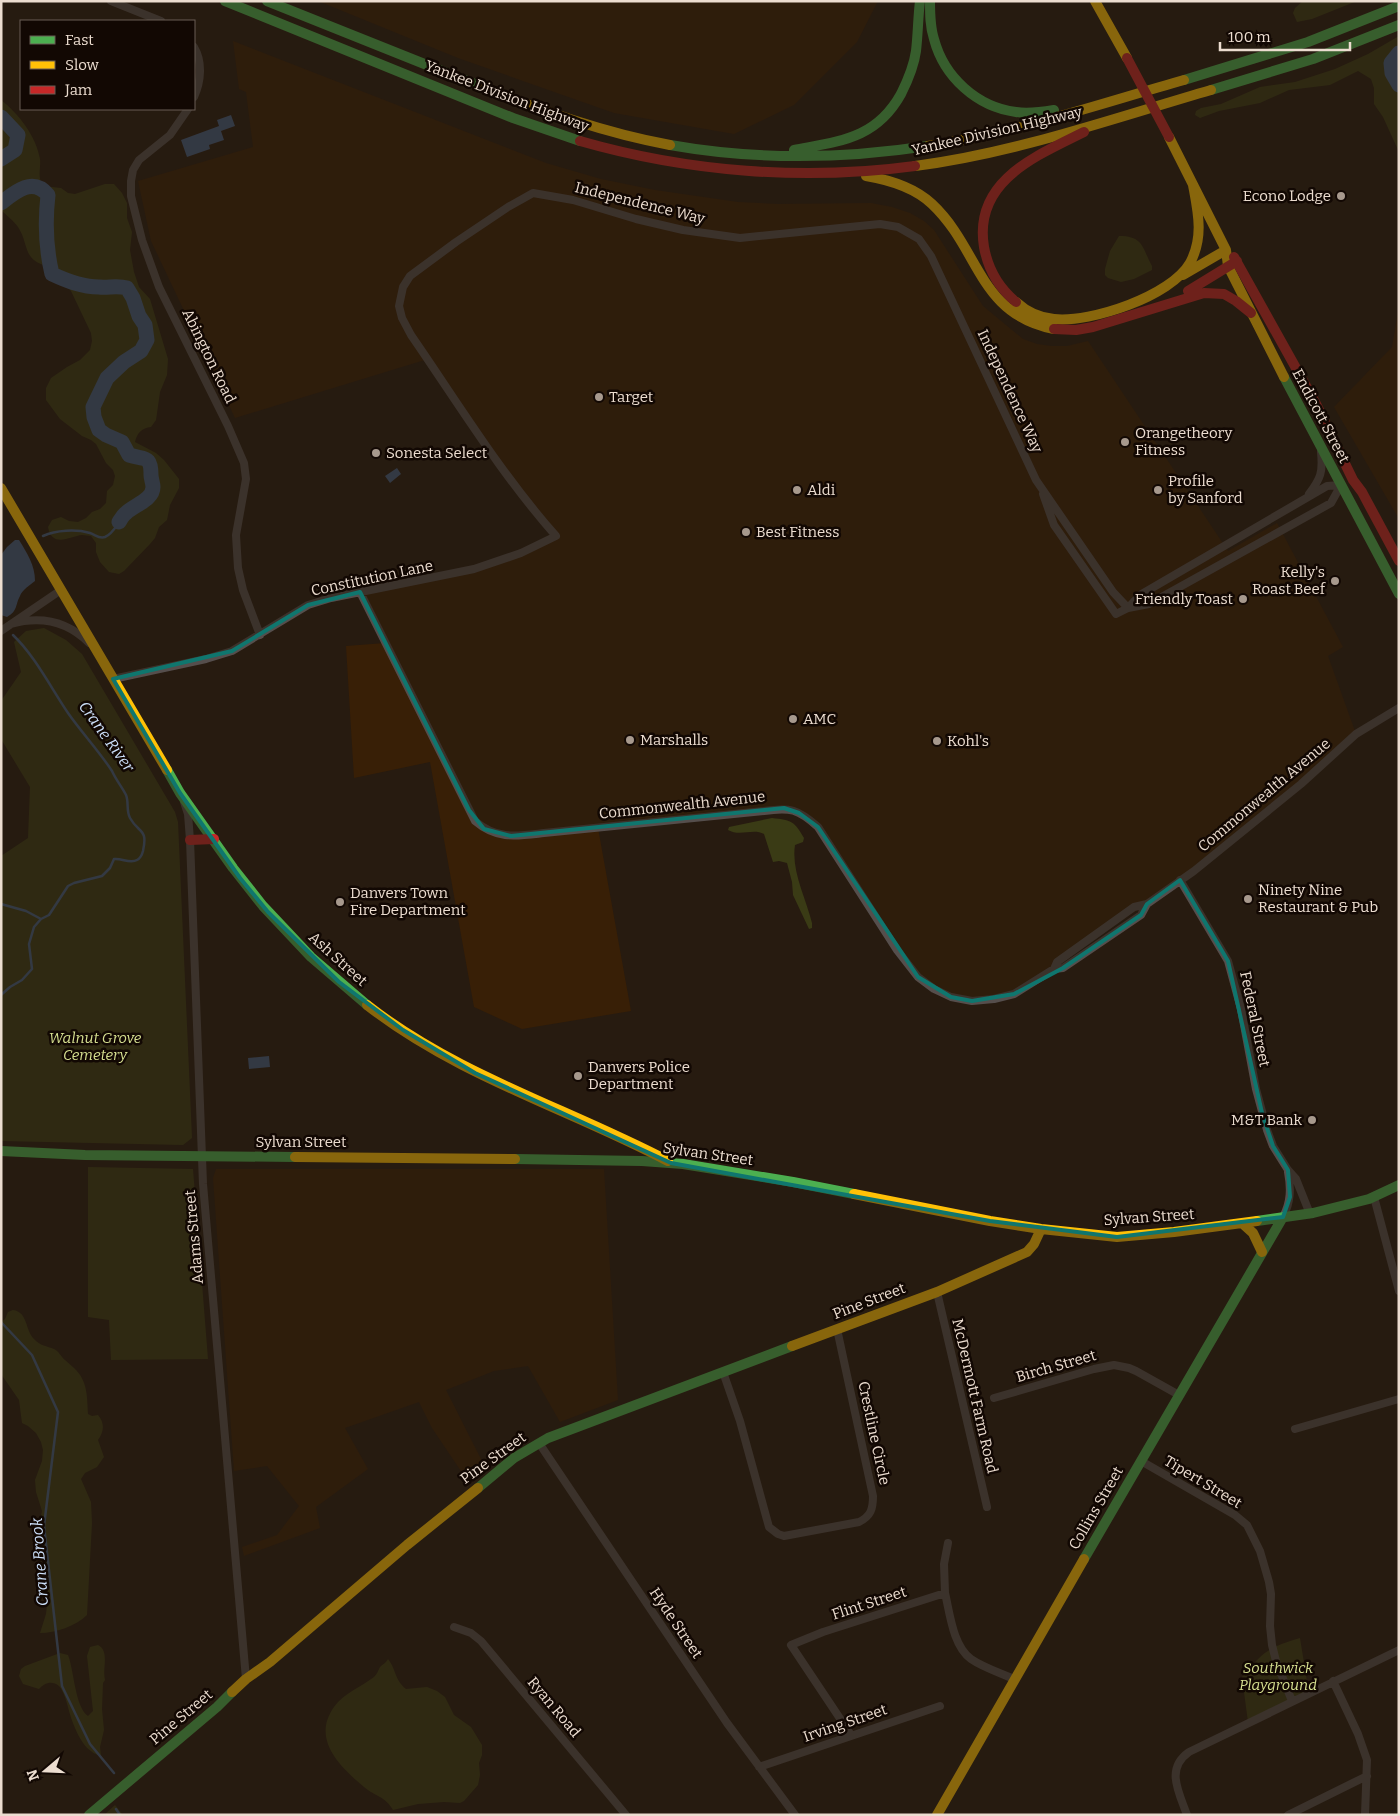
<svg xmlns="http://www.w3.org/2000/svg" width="1400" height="1816" font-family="Bitter,serif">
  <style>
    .built { fill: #381f06 }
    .green { fill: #3a3b15 }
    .water { fill: #445d80 }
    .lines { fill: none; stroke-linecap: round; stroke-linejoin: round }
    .stream { stroke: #445d80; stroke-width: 2.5 }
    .river { stroke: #445d80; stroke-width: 15 }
    .street { stroke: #554e4c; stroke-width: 8 }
    .fast { stroke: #4caf50; stroke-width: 10 }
    .slow { stroke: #ffc107; stroke-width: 10 }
    .jam { stroke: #c62828; stroke-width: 10 }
    .jam-bridge { stroke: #c62828; stroke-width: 10 }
    .marked { fill: none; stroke: #0f766e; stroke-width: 4; stroke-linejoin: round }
    .poi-dot { fill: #a7998d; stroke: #120803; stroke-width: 2 }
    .labels { text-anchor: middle; stroke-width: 5; stroke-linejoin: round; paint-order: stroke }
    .street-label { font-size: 15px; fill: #ecddd0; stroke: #120803 }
    .poi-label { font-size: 15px; fill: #ecddd0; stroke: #120803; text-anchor: start }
    .park-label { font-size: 15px; font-style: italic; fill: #d6df90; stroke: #120803 }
    .water-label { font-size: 16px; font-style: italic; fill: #ccdff9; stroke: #120803 }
  </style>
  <rect width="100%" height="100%" fill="#271b10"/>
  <path class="built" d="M318,1H878L857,42L794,105L734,134L614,113L458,58Z
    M233,41L546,163L601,179L655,190L738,202L778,204L871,203L892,207L910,213L924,221L934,230L983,306L1023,339L1037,344L1051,346H1067L1088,341L1228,551L1277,523L1343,647L1328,656L1356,734L1301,784L1147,904L1090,940L1014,994L994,999L951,997L918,977L818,827L784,808L598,828L631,1011L522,1029L474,1007L430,762L354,778L346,646L385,643L360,592L474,569L556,536L539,516L428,359L235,418L151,241L138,181L253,147L246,92L239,89Z
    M1399,306V519L1334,407L1392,347Z
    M216,1169H604L618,1400L560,1422L528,1366L494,1371L446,1390L485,1467L469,1483L432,1428L419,1402L345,1428L368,1469L316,1507L320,1528L244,1556L242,1547L277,1535L299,1506L267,1466L234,1471L213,1178Z"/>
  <path class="green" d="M1303,1H1357L1312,19L1297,22L1293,13L1295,8Z
    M1399,36V152L1383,117L1374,104V88L1371,79L1358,71L1330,85L1289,90L1260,103L1219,111L1200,118L1195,115L1196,111L1201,108L1221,104L1260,87L1295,82L1335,69L1368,54Z
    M1,100C19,114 36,136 40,159C41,170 37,176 43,186L61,188L68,193L75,194L105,184H114L122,193L127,203V218L132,232L130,250L134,272L139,287L150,299L168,359L167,375L160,392L156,420L151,427C142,428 137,433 135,442L156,453L164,460L179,479V488L170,505L167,520L159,527L155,538L150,544L124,571L119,574L109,572L100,562L96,552V543L91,536C88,536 85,535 82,535C71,536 52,549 48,527L52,520L61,517L69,521L78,522L86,518L92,512L100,509L106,503L107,491L113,485L115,476L113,470L106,463L96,444L91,440L82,436L60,419L46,400V388L51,378L67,367L80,360L90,350L92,341L91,333L71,291L65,284L51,277L47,266C22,260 29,243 18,227C14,221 7,216 1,210Z
    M1119,236C1144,236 1142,248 1152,266V270L1134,279L1121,282L1108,278L1105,275V269L1110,251Z
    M44,628L66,640L82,654L175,812L178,822L192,1138L183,1145L1,1141V856L28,838L30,787L1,739V701L21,672L14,642L26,631Z
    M772,818C792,820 795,822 804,838L803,842L795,845C791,871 806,898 812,923V928L809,929L793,895L792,882L787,863L779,861L773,862L764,834C753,828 740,837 728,830L729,827Z
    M88,1167L193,1169L208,1359L111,1360L109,1320L88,1317Z
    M13,1310C28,1312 25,1330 34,1339C40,1346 47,1346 54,1349C59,1351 61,1357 65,1360C68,1363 71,1365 74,1368C88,1381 87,1397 88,1414L92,1416L98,1415C105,1423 104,1432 98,1440L104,1457L97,1467L85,1473L81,1479L91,1502L92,1523L87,1615C76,1626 55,1633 40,1633L46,1614L48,1596L42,1541V1527L40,1521L42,1511L36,1492L35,1480L42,1461L43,1450L41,1442L36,1433L28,1426L22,1423L19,1400L1,1374V1322L5,1319L8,1312Z
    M1300,1638L1309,1694L1248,1722L1242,1677C1264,1651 1267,1648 1300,1638Z
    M98,1645C110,1651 102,1669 105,1680L103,1683L102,1709L104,1730L100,1747L101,1756C98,1755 94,1754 91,1751C80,1744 71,1720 68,1707C66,1700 64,1692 59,1686C52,1680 44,1683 39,1689L23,1684L19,1676L21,1669L25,1666L60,1653L68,1655C74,1670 75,1707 88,1716L93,1711L87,1656L90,1647Z
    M388,1659C397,1671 394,1679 406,1689L427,1687L437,1691L445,1697L454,1715L471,1727L482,1745V1755L479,1763L480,1775L478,1785L464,1801L460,1803L444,1802L418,1804L393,1810C385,1796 376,1797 364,1787C340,1767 311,1739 334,1707C344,1693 361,1687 374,1677C377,1674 378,1671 380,1667C383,1664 386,1663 388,1659Z
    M115,1805L123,1815H104Z"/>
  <path class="water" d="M231,115L235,126L221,131L224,140L209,145L210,149L187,157L181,140L219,126L217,120Z
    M397,468L401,474L390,483L385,476Z
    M15,540H19C27,553 35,565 35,581C30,585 22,590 20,596C15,605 18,611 7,617L1,615V555L7,547Z
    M269,1056L270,1067L249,1069L248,1058Z"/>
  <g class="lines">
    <path class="stream" d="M43,536C56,530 76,529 90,533C96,535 99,539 105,537C112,534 115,528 119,522
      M1,904L26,911L41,919
      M1,995L10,987L22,980L32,969L29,944L34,927L41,919L49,915L68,886L74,883L102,876L110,868L114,859C122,858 130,864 137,860C141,858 142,855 143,851C148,828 139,834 130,818C126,811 129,802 126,795C122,787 116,780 112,771C99,751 82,733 68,713C51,688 35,656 13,635
      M1,1322L32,1355L58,1412L44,1526L62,1686L90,1744L114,1773
      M116,1809L120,1815"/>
    <path class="river" d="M1399,53L1391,63L1392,73L1399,85
      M1,117L18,135L15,150L1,159
      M1,203C16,191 33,177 48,195C45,221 46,249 52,274C67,281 82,287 99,287C109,288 117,285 127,288L133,298L139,316L145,325L147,340L141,351L124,362L107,378L93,407L94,417L99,430L106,435L122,442L129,455C145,460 151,455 151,475C151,479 153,483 153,487C153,500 134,505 126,513C123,515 121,519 119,522"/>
    <path class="street" d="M111,1L161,21
      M194,47C203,62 201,82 194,97
      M188,109L170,135L139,160L133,170L131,181V196L142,240L159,287L228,426L244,463L246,479L236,535L238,568L243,590L260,635
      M1043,494L1054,525L1116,614L1128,608L1149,604L1331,503L1341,485L1327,486L1140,595L1128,608
      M1309,494C1321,478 1323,472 1321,452
      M360,592L475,821C497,840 517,836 544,833L764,811C790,807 798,809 818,827L897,950L918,977L934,989L951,997L972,1001L994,999L1014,994L1054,969L1063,968L1141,915L1147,904
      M11,624C40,616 67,621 89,643
      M1,631L61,590
      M113,679L206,659L232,651L308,605L331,598L474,569L521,553L556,536C501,474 458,403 411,335L402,318L399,306L403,287L410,276L456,242L508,207L533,193L573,200L636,219L683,230L740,238L880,224L898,227L919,239L931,256L1036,480L1113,592L1128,608
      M184,802L188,814L190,840L203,1184L246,1679
      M1180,880L1228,961L1241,1009L1256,1089L1267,1130L1273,1146L1288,1170L1296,1179L1310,1214
      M1054,969L1057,962L1134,907L1147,904L1194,871L1301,784L1356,734L1399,708
      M1374,1197L1399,1291
      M1283,1217C1291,1202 1291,1188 1288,1172
      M937,1292L987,1507
      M723,1372L740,1421L769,1527L778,1534L784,1536L859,1522C871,1516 873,1509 873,1496L837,1329
      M994,1398L1094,1369L1114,1365L1129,1368L1136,1371L1179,1395
      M1295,1429L1399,1399
      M539,1443L727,1723L795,1815
      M1141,1461L1235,1515L1247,1525L1260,1551L1269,1582L1271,1594L1270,1626L1272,1645L1276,1661L1292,1701
      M945,1593L944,1564L948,1543
      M454,1627L471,1633L481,1641L626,1815
      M1333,1681L1358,1734L1367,1760L1365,1815
      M851,1735L791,1645L823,1632L945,1593C950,1614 953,1646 971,1659C984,1668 1001,1673 1014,1679
      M759,1767L940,1706
      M1187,1815C1179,1792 1165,1769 1189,1752L1399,1650
      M1288,1815L1367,1776"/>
    <path class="fast" d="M225,1L513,118L580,141
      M267,1L482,87
      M930,1C930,14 930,27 934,39C944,77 977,107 1016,112C1028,114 1042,112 1054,110
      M1184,80L1308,42L1399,6
      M1211,90L1313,59L1399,25
      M670,145C755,160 843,159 928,146
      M794,150C840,141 876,139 901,94C908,80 914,66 916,51C918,34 918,17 920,1
      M1284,377L1399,594
      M167,770L180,793L233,868L263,906L311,957L367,1005
      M1,1151L85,1155L295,1157
      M515,1159L642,1161L683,1164L793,1182L854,1194
      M1257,1221L1313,1213L1369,1199L1399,1185
      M478,1488L514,1458L548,1438L792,1346
      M1084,1559L1283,1217
      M89,1815L217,1707L232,1692"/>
    <path class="slow" d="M1095,1L1127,58
      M482,87C543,111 605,133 670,145
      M1169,137L1226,250L1228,266L1284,377
      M928,146C1015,133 1099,104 1184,80
      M915,166C1016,153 1114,118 1211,90
      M866,176C890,180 914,187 932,204C980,249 978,314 1054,329
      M1183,275L1226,250
      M1016,302C1027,312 1040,318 1054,319C1091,323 1171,296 1190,263C1204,237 1198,212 1193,185
      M1,488L167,770
      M367,1005C458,1076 567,1108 668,1161
      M295,1157L515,1159
      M854,1194L990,1221L1041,1229L1117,1237L1174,1232L1257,1221
      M1242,1223L1253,1233L1262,1252
      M792,1346L937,1292L1027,1252L1034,1244L1041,1229
      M232,1692L246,1679L270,1662L407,1545L478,1488
      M937,1815L1084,1559"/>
    <path class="jam" d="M580,141C688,172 804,181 915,166
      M1234,257L1316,404L1353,480L1362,492L1399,561
      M1188,291L1237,261
      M1016,302C999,288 988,269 984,247C973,181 1036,156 1084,132
      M1054,329L1076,330L1093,327L1204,293L1224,294L1236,301L1251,313
      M190,840L214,839"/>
    <path class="jam-bridge" d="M1127,58L1169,137"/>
  </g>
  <path d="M0 0H1400V1816H0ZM360,592L469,810L484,829L511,836L784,808L799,813L818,827L918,977L951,997L972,1001L1014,994L1063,968L1141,915L1147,904L1180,880L1228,961L1262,1113L1273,1146L1288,1170L1290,1197L1283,1217L1117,1237L990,1221L671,1163L475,1073L403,1030L339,982L268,912L240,878L180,793L113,679L232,651L308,605Z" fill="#271b10" fill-opacity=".55" fill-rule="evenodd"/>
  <path class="marked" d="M360,592L469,810L484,829L511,836L784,808L799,813L818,827L918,977L951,997L972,1001L1014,994L1063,968L1141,915L1147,904L1180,880L1228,961L1262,1113L1273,1146L1288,1170L1290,1197L1283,1217L1117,1237L990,1221L671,1163L475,1073L403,1030L339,982L268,912L240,878L180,793L113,679L232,651L308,605Z"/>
  <g class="poi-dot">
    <circle cx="1341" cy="196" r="5"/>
    <circle cx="599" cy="397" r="5"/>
    <circle cx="1125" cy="442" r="5"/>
    <circle cx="376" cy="453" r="5"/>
    <circle cx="797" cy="490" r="5"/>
    <circle cx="1158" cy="490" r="5"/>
    <circle cx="746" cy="532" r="5"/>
    <circle cx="1335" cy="581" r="5"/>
    <circle cx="1243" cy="599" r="5"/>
    <circle cx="793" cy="719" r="5"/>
    <circle cx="630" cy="740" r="5"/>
    <circle cx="937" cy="741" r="5"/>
    <circle cx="1248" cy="899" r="5"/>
    <circle cx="340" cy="902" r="5"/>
    <circle cx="578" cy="1076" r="5"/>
    <circle cx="1312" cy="1120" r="5"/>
  </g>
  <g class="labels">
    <g class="street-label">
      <text transform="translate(507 96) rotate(21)" y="5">Yankee Division Highway</text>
      <text transform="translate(997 131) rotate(-13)" y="5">Yankee Division Highway</text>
      <text transform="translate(640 203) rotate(14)" y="5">Independence Way</text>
      <text transform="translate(209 356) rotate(64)" y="5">Abington Road</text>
      <text transform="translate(1010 391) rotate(65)" y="5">Independence Way</text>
      <text transform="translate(1321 416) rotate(62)" y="5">Endicott Street</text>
      <text transform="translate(372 578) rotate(-12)" y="5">Constitution Lane</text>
      <text transform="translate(1264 795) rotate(-40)" y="5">Commonwealth Avenue</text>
      <text transform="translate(682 805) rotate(-6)" y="5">Commonwealth Avenue</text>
      <text transform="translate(338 959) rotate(42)" y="5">Ash Street</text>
      <text transform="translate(1255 1019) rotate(78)" y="5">Federal Street</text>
      <text x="301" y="1147">Sylvan Street</text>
      <text transform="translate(708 1154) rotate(8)" y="5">Sylvan Street</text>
      <text transform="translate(1149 1217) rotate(-4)" y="5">Sylvan Street</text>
      <text transform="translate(194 1237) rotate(-95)" y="5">Adams Street</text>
      <text transform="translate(869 1301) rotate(-21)" y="5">Pine Street</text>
      <text transform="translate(1056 1366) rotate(-16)" y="5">Birch Street</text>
      <text transform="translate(975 1396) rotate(77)" y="5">McDermott Farm Road</text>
      <text transform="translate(874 1433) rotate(78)" y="5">Crestline Circle</text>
      <text transform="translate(493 1458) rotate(-36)" y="5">Pine Street</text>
      <text transform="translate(1203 1482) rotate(31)" y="5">Tipert Street</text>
      <text transform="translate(1096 1508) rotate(-60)" y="5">Collins Street</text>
      <text transform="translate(869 1603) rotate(-18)" y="5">Flint Street</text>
      <text transform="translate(676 1623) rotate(56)" y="5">Hyde Street</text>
      <text transform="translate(554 1707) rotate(50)" y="5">Ryan Road</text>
      <text transform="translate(181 1717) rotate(-40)" y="5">Pine Street</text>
      <text transform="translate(845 1723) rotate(-19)" y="5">Irving Street</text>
    </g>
    <g class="poi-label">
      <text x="1331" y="201" text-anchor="end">Econo Lodge</text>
      <text x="609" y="402">Target</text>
      <text x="1135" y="438">Orangetheory<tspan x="1135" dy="17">Fitness</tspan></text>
      <text x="386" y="458">Sonesta Select</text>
      <text x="1168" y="486">Profile<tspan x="1168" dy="17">by Sanford</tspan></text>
      <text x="807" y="495">Aldi</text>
      <text x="756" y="537">Best Fitness</text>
      <text x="1325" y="577" text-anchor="end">Kelly's<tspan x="1325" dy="17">Roast Beef</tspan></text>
      <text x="1233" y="604" text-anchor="end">Friendly Toast</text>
      <text x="803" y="724">AMC</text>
      <text x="640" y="745">Marshalls</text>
      <text x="947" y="746">Kohl's</text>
      <text x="1258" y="895">Ninety Nine<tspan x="1258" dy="17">Restaurant &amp; Pub</tspan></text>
      <text x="350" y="898">Danvers Town<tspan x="350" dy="17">Fire Department</tspan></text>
      <text x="588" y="1072">Danvers Police<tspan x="588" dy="17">Department</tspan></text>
      <text x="1302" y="1125" text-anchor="end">M&amp;T Bank</text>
    </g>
    <g class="park-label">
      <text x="95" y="1043">Walnut Grove<tspan x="95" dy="17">Cemetery</tspan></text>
      <text x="1278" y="1673">Southwick<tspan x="1278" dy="17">Playground</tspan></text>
    </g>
    <g class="water-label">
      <text transform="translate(107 736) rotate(54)" y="6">Crane River</text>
      <text transform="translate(39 1562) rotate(-94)" y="6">Crane Brook</text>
    </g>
  </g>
  <rect width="1400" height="1816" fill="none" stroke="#ecddd0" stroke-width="5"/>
  <rect x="20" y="20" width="175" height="90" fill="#120803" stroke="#695d55"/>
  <rect x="30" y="36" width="25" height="8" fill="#4caf50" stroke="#695d55"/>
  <text x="65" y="45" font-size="15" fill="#ecddd0">Fast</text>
  <rect x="30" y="61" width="25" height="8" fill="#ffc107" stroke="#695d55"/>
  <text x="65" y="70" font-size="15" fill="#ecddd0">Slow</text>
  <rect x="30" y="86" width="25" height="8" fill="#c62828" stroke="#695d55"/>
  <text x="65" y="95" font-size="15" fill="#ecddd0">Jam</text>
  <g transform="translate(45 1771) rotate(251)" stroke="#120803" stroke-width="4" paint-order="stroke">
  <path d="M0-4L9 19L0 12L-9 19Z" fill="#ecddd0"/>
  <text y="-8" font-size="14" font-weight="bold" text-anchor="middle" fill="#ecddd0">N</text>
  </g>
  <path d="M1220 42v8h130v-8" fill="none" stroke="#ecddd0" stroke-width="2.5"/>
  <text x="1228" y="42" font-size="15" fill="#ecddd0" stroke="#120803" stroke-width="4" paint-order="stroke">100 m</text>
</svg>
